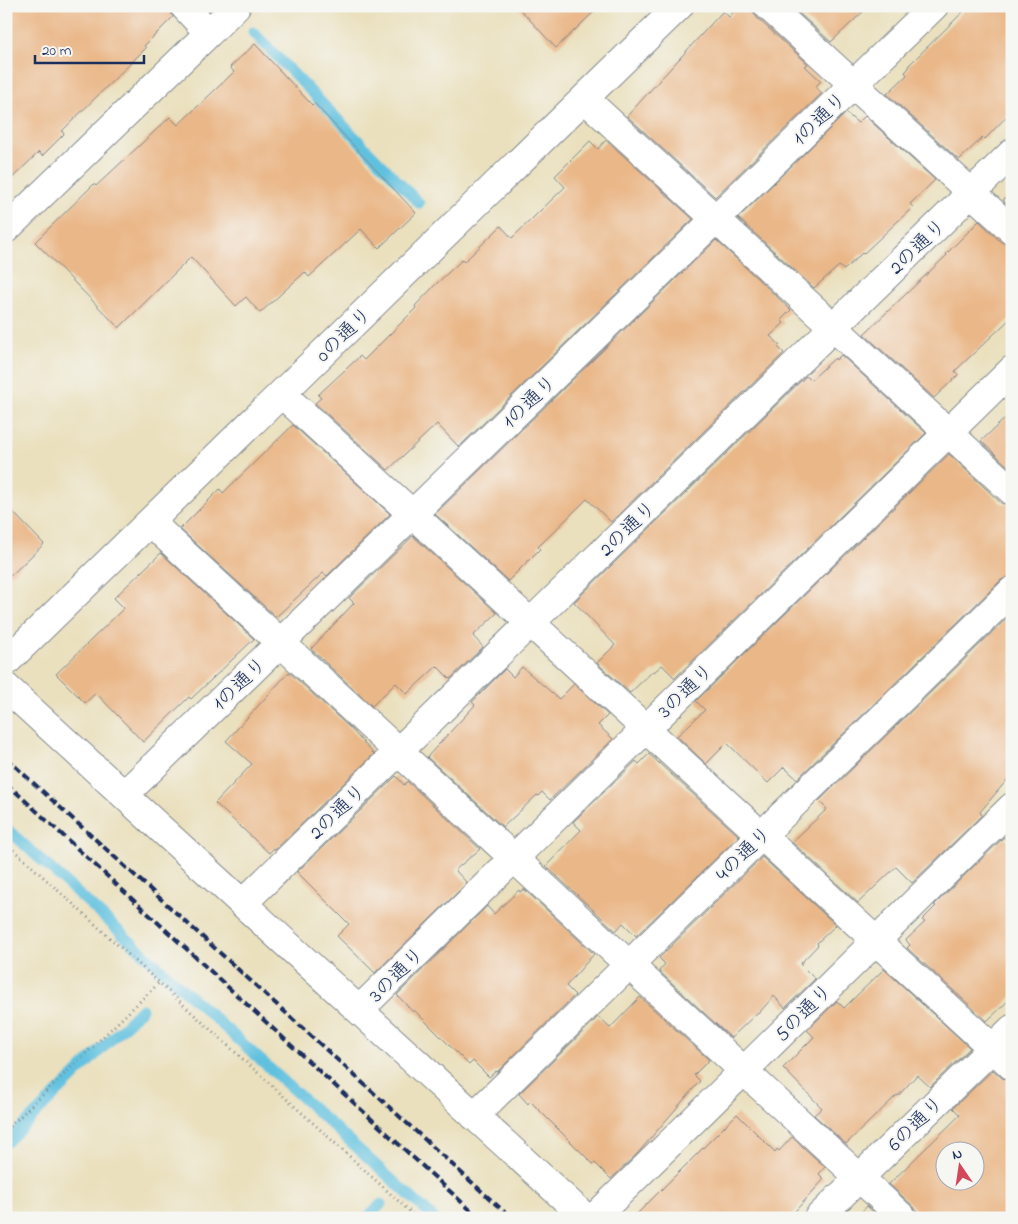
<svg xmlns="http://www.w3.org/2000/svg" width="1018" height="1224" font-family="'Indie Flower','Klee One',sans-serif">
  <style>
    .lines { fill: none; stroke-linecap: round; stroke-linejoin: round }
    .stream { stroke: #61c1df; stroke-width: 11 }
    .building { fill: #eab788; fill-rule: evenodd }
    .minor-casing { stroke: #82888e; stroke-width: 30 }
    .path { stroke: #82888e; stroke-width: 3; stroke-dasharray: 1 4; stroke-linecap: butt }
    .minor { stroke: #fff; stroke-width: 28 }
    .rail { stroke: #1b2f5e; stroke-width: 4; stroke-dasharray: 8 4; stroke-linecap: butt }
    .labels { text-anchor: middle; stroke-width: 4; stroke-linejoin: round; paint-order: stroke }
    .street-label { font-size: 20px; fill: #1b2f5e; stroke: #f6f6f2 }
  </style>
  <rect width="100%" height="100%" fill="#f6f6f2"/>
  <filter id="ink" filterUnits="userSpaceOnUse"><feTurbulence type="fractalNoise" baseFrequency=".02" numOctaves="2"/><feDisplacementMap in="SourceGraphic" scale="10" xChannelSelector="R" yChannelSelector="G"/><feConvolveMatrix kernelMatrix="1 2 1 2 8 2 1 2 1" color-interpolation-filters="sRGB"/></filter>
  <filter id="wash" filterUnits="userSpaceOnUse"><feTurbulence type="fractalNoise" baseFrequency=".0096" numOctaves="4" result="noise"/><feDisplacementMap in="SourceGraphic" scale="20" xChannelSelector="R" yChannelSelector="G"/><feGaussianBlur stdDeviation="1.12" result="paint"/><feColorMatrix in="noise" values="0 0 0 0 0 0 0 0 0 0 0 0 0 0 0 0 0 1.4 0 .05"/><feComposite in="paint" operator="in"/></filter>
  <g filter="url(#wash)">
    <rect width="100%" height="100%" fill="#eae0bd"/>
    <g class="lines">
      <path class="stream" d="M253,32L419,203
        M6,828L434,1218
        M6,1143L142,1009
        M367,1218L381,1204"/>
    </g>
    <g id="blocks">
      <path class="building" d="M6,6H169L173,17L144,46L146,48L62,131L64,134L42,156L39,152L6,184Z
        M517,6H600L556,48Z
        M739,6H753V11L757,18L808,64L805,66L821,81L815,87L822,93L715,197L627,116L723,11L729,17Z
        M791,6H869L831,42Z
        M969,6H1012V111L985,139L983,137L959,160L887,94L907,75L905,72L909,68L908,66Z
        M255,44L312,105L314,103L416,213L379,248L361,229L309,277L305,272L260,313L246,297L236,306L191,257L119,328L35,242L94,184L96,186L170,117L178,125L234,72L230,67Z
        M846,113L858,123L865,116L935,180L910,204L913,207L863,254L862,253L844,270L839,266L814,288L738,218Z
        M606,140L693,219L459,447L437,424L388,470L315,403L321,398L318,395L360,356L364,360L416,308L415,306L436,284L462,260L464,262L501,226L512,238L565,187L555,176L590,141L598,149Z
        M1012,191V209L1003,200Z
        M979,221L1001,242L1012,245V317L955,371L958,375L934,398L864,334L947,255L946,254Z
        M716,240L791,310L781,320L784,323L770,336L780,345L778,347L784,353L611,522L587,499L538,547L540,549L508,581L435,514Z
        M841,355L926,433L675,678L662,665L654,672L653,671L630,693L597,663L615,645L574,602L806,376L811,380L835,358L836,360Z
        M1012,412V470L981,441Z
        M293,425L390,514L327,576L323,573L276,617L180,529L220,489L223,493Z
        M949,454L1001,503L1012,506V576L1001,580L797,779L784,767L768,783L727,743L706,764L677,736L705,710L696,701Z
        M6,505L44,544L6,580Z
        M413,536L497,613L473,636L483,647L450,679L437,666L407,694L396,683L372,706L311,649L354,603L349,598Z
        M161,553L254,639L191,699L189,697L143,742L96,693L85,703L56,674L124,608L114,598Z
        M1012,613V774L980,812L982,815L912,883L896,867L858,903L792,842L827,809L819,801Z
        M522,667L559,699L574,684L608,715L598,725L613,739L550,800L542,792L538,796L537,795L503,827L427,757L475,705L472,702L505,669L513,677Z
        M289,672L350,728L374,754L275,850L274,848L269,853L215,803L252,764L226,741Z
        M649,754L739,836L636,936L623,923L616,931L546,866L581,830L573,822L636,761L639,764Z
        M396,776L404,785L407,781L480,849L455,870L467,883L375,973L337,936L349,924L297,872Z
        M1004,837L1012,845V997L987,1021L907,948L910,945L906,940L925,922L922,920L936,906L934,905Z
        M762,857L836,925L817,943L818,945L800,964L815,979L785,1008L774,996L758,1014L757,1013L731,1038L659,971L665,964L659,958Z
        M524,889L594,954L566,986L575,995L497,1072L496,1071L489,1077L473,1061L469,1065L414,1010L413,1012L397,995L487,906L494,914L519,890L520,892Z
        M884,969L970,1048L930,1087L917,1075L898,1096L897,1095L846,1144L814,1115L822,1108L783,1068L814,1037L807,1030L837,1001L844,1008Z
        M640,997L709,1060L694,1075L700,1081L637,1154L611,1179L595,1163L593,1164L530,1101L528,1104L519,1094L598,1017L610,1028Z
        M993,1070L1002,1078L1012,1081V1218H918V1213L914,1207L889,1184L960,1115L953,1108ZM946,1152H976V1182H946Z
        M737,1114L775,1152L777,1149L779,1151L792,1137L825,1167L819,1174L824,1179L789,1218H633Z
        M867,1206L880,1218H856Z"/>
    </g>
  </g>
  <g filter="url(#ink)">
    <use href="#blocks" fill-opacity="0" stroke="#82888e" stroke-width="1"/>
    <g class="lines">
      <g class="minor-casing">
        <path id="minor" d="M768,6L1012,230
          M209,33L236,6
          M585,99L1012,491
          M6,229L209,33L184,6
          M282,394L1012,1066
          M150,522L903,1218
          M6,662L679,6
          M6,687L586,1218
          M124,795L934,6
          M243,903L1012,153
          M359,1010L1012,370
          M474,1116L1012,591
          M594,1218L1012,807
          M818,1218L1012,1029"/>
      </g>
      <path class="path" d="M6,843L417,1218
        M6,1130L159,983"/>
      <use href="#minor" class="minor"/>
      <path class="rail" d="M6,758L511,1218
        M6,783L479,1218"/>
    </g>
  </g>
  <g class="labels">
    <g class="street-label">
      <text transform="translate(819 118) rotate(-44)" y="7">1の通り</text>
      <text transform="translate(917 246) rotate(-44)" y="7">2の通り</text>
      <text transform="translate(343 334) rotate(-44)" y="7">0の通り</text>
      <text transform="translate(529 401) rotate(-44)" y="7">1の通り</text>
      <text transform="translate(627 528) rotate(-44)" y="7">2の通り</text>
      <text transform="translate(239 683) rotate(-44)" y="7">1の通り</text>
      <text transform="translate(685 690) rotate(-44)" y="7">3の通り</text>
      <text transform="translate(337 811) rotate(-44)" y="7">2の通り</text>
      <text transform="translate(743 853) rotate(-44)" y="7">4の通り</text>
      <text transform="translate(396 974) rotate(-45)" y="7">3の通り</text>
      <text transform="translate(803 1012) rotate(-45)" y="7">5の通り</text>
      <text transform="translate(915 1123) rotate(-44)" y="7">6の通り</text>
    </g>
  </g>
  <rect width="1018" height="1224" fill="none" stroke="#f6f6f2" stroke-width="25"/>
  <g transform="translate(960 1166) rotate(347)"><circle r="24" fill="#f6f6f2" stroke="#9ea6b7"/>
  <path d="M0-4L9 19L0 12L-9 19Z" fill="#d1495b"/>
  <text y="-8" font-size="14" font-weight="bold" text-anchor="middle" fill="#1b2f5e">N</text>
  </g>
  <path d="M35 55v8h109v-8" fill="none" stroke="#1b2f5e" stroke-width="2.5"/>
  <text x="42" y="55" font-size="15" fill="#1b2f5e" stroke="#f6f6f2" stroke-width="4" paint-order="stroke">20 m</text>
</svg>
